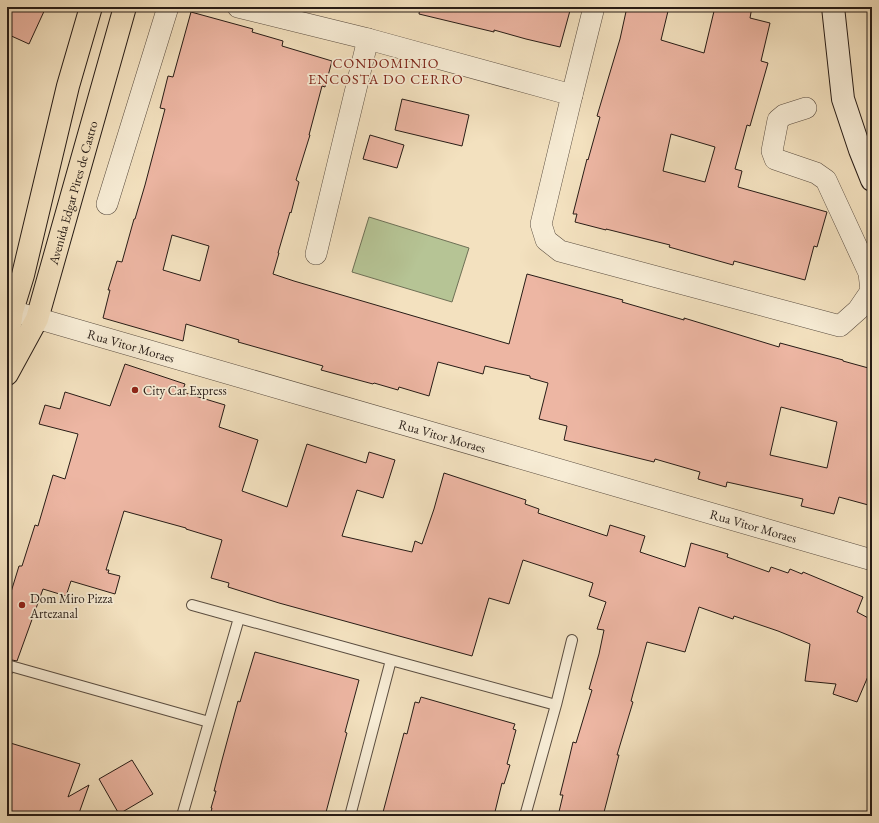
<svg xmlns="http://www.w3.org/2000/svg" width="879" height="823" font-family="'EB Garamond',serif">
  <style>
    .green { fill: #b6c495; stroke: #6e7056 }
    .building { fill: #edb6a3; stroke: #271c16; fill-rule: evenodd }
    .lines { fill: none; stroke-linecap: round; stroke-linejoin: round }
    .service-casing { stroke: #5a4d40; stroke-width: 12 }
    .minor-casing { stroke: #5a4d40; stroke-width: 22 }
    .secondary-casing { stroke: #271c16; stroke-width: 24 }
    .primary-casing { stroke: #271c16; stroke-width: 24 }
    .service { stroke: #f7ecd5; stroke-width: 10 }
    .minor { stroke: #f7ecd5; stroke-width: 21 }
    .secondary { stroke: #f7ecd5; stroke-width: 22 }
    .primary { stroke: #f3e1bf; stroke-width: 22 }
    .poi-dot { fill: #8f2418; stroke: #f7ecd5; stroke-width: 1.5 }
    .labels { text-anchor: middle; stroke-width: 3.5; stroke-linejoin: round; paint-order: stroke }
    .street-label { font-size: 13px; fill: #271c16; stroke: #f7ecd5 }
    .poi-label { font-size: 13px; fill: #271c16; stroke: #f7ecd5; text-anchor: start }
    .neighbourhood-label { font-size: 14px; letter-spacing: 1px; fill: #7a1f14; stroke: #f7ecd5 }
  </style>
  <rect width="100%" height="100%" fill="#f3e1bf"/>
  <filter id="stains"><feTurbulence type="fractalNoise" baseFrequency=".005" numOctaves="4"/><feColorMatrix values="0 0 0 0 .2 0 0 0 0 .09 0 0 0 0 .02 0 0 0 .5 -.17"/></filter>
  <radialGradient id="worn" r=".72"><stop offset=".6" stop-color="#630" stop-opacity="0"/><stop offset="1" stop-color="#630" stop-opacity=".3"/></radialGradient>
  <path class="green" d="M369,217L469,248L452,302L352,272Z"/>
  <path class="building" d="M7,7H46L29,44L7,34Z
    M420,7H571L560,47L526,39L494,30V32L419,14Z
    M627,7H669L661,40L704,53L715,7H752L750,18L770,23L761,61L768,63L750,126L747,125L735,169L742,171L738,187L827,212L817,247L814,246L805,280L734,261L733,265L669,247L670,245L606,229V230L575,222L577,214H573L587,159L588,160L600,117L597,116L620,39ZM671,134L715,147L705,182L663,171Z
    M191,12L253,29L252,32L283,41L282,46L332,61L325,87L322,86L309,135H310L296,180L299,182L291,213L290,212L278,253H279L273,274L294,281L509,344L527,274L623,300L622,302L684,320V318L779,347L780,343L843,360V361L872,369V506L839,497L834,514L801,506L803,499L727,482L726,487L698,479L700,472L655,459L654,462L564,440L567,426L539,419L548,383L530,378V376L485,366L483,374L438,362L429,396L399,387L398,390L374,383L373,384L321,370L323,366L238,342L239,340L186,324L183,341L103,318L110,290H108L117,261L122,262L134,219H135L145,185L165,109L160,108L168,76L173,77ZM172,235L209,246L200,281L163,270ZM781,407L837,422L827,468L770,455Z
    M402,99L469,115L462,146L395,130Z
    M370,135L404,145L397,168L363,159Z
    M125,364L185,384L182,392L225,405L219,427L258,440L242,491L287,507L307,444L366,463L369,452L395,460L383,498L357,490L342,536L412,552L415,541L422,544L434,509L444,473L526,500L525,504L539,509L538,513L607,536L610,525L645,536L640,552L685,567L691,543L728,554L727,557L769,572L771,567L788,573L790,569L802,574L803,572L863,597L857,612L872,620V667L857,702L833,694L836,684L805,681L810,644L778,631L734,616L733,619L699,607L685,652L647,642L631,701L633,702L617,755H619L603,816H558L563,795H560L569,759L573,742L576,743L592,690L589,689L599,654L604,630L597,629L606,602L589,596L593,583L523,560L509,604L489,598L472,656L279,603L228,587L229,583L211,578L222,540L186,529V528L124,511L106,570H109L108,573L120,576L115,594L71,581L66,596L43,589L17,661L7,659V591L11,592L19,566H22L35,525L38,526L53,475L65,479L78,434L39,424L45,405L60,409L65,392L110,406Z
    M255,652L359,680L345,732L347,733L325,816H210L212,808H211L216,791H214L222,760L238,701L240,702Z
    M7,672L12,673L9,681H7Z
    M421,697L515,724L513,729L516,730L507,764L510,765L504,784L502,783L494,816H382L404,733L407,734L415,702L419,703Z
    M7,742L80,764L68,797L89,785L78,816H7Z
    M132,760L153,794L119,814L99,779Z"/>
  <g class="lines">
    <g class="service-casing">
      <path id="service" d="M192,605L391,660L556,705
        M7,665L209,722
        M182,816L239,618
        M350,816L391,660
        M525,816L556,705L572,640"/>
    </g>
    <g class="minor-casing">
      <g id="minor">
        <path d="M238,7L368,39L572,95L541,224L546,240L560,251L840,326L858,310L871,291L869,273L826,180L816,173L775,159L772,151L778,120L784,115L806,108"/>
        <path d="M572,95L594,7"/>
        <path d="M107,204L168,7"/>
        <path d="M316,254L368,39"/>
        <path id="s1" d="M12,311L872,560"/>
      </g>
    </g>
    <g class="secondary-casing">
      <path id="secondary" d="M833,7L843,99L860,150L872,180"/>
    </g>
    <g class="primary-casing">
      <g id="primary">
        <path d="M7,346L12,311L23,275L68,86L91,7"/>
        <path id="s2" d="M7,374L37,319L125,7"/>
      </g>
    </g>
    <use href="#service" class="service"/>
    <use href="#minor" class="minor"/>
    <use href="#secondary" class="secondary"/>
    <use href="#primary" class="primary"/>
  </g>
  <g class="poi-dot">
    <circle cx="135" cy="390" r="4"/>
    <circle cx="22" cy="605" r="4"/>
  </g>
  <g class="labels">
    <g class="street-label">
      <text dy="5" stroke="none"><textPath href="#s2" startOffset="194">Avenida Edgar Pires de Castro</textPath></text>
      <text dy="5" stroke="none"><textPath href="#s1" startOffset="124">Rua Vitor Moraes</textPath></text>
      <text dy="5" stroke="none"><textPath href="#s1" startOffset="448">Rua Vitor Moraes</textPath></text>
      <text dy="5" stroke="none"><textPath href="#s1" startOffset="772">Rua Vitor Moraes</textPath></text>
    </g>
    <g class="poi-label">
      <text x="143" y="395">City Car Express</text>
      <text x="30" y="603">Dom Miro Pizza<tspan x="30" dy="15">Artezanal</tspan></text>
    </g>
    <g class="neighbourhood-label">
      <text x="386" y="68">CONDOMINIO<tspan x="386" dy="16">ENCOSTA DO CERRO</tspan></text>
    </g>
  </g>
  <rect width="879" height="823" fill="none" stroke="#f3e1bf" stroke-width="24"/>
  <rect x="8" y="8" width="863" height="807" fill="none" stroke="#271c16" stroke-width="2"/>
  <rect x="12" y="12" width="855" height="799" fill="none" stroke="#271c16"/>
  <rect width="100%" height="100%" filter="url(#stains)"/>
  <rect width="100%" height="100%" fill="url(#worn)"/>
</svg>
